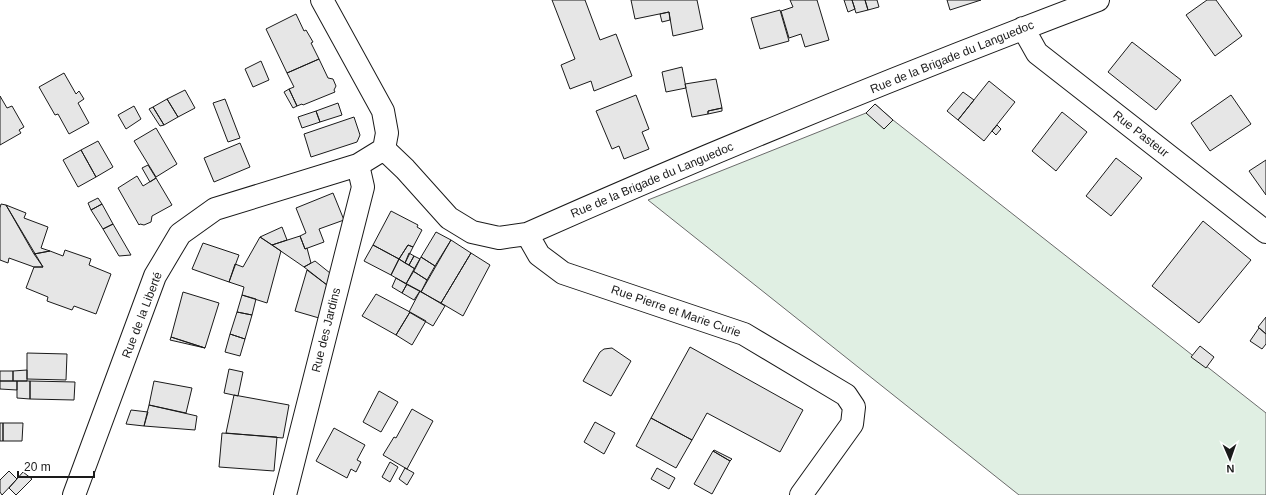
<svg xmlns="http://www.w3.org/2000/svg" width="1266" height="495" font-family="Helvetica,sans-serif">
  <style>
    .green { fill: #e0efe3; stroke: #6a6a6a }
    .building { fill: #e6e6e6; stroke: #1a1a1a }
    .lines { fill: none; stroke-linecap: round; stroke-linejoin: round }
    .street-casing { stroke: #1a1a1a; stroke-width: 24 }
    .street { stroke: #fff; stroke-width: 22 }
    .labels { text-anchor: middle; stroke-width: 3; stroke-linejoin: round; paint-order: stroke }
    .street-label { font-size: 12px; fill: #1a1a1a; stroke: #fff }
  </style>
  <rect width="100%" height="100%" fill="#fff"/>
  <path class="green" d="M875,104L893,120L1266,413V495H1019L648,200L866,113Z"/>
  <path class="building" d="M552,0H585L600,40L616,34L632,76L594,91L591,81L570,89L561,65L575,59Z
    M631,0H697L703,29L673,36L669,12L635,19Z
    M790,0H817L829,40L805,47L801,34L789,38L781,11L793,7Z
    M844,0H852L855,9L848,12Z
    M852,0H865L868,10L856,13Z
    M865,0H877L879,7L868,10Z
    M947,0H981L950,10Z
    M1207,0H1216L1242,36L1215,56L1186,15Z
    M780,10L789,41L760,49L751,18Z
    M669,12L670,20L662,22L660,14Z
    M296,14L304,31L306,30L313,42L311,43L319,59L287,73L266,29Z
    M1132,42L1181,80L1156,110L1108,72Z
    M319,59L328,78L333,79L336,86L334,90L335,92L303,105L302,104L297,106L289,89L294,87L287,73Z
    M261,61L269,80L253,87L245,69Z
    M682,67L686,88L666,92L662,72Z
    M64,73L76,94L79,91L84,99L78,103L89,123L69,134L58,114L55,115L39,87Z
    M716,79L722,108L708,111V114L692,117L685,84Z
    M989,81L1015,102L984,141L958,120Z
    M289,89L297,106L293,108L284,92Z
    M185,90L195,108L178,117L167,99Z
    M963,92L974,100L958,120L947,111Z
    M636,95L649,129L642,132L649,149L624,159L619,146L612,149L596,111Z
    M1231,95L1251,124L1210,151L1191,123Z
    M0,96L7,108L12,106L24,127L19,130L21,133L0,145Z
    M167,99L178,117L164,125L153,107Z
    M225,99L240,138L228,142L213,103Z
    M338,103L342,115L320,122L316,111Z
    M875,104L893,120L884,129L866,113Z
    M134,106L141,119L126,129L118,115Z
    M153,107L164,125L160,126L149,109Z
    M722,108V111L708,114V111Z
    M316,111L320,122L302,128L298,117Z
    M1062,112L1087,132L1056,171L1032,151Z
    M354,117L360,135L357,142L311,157L304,134Z
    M997,125L1001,129L996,135L992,131Z
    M156,128L177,164L156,177L134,141Z
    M98,141L113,167L96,177L81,150Z
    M240,143L250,167L214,182L204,158Z
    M81,150L96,177L78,187L63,160Z
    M1116,158L1142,178L1111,216L1086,196Z
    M1266,160V195L1249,171Z
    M148,165L156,178L150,182L142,168Z
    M137,176L143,186L156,178L172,205L152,216L151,222L144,225L140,224L139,225L118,188Z
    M333,193L344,220L319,229L324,242L305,249L300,236L306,233L296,208Z
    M98,198L102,204L91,210L88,203Z
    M1,204L6,205L43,267H34L9,258L8,263L0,260V208Z
    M102,204L113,224L103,229L91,210Z
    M6,205L26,213L24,218L48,227L41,248L50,251L34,254Z
    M391,211L418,225L417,227L422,230L413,247L408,245L399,259L373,245Z
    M1203,221L1251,260L1199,323L1152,286Z
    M113,224L131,255L119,256L103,229Z
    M282,227L287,240L272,245L260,237Z
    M436,232L451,240L435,266L421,257Z
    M300,236L305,249L307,248L311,263L304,267L272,245Z
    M260,237L281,251L267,303L242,295L244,287L229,282L235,264L243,267Z
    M451,240L471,253L441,303L421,292Z
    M203,243L239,255L229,282L192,269Z
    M373,245L399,259L391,275L364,261Z
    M408,245L413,247L405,263L399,259Z
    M65,250L91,259L89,265L111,274L96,314L74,306L72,310L47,301L48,297L26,288L34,267H43L34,254L50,251L63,256Z
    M409,253L414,256L409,265L405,263Z
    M471,253L490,265L463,316L441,303Z
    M414,256L420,259L415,269L409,265Z
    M421,257L435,266L427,280L413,271Z
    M399,259L415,269L406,284L391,275Z
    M315,261L330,273L327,285L304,267Z
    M307,270L327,285L319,318L295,311Z
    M413,271L427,280L421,292L406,284Z
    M396,278L407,284L402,293L392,287Z
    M407,284L420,291L414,300L402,293Z
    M420,291L445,306L433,326L409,312Z
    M183,292L219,303L205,348L171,337Z
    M376,294L410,312L396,335L362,316Z
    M242,295L256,299L252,315L237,312Z
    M237,312L252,315L245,339L230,334Z
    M410,312L426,321L412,345L396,335Z
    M1266,317V334L1258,327Z
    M1259,328L1266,334V344L1262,349L1250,341Z
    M230,334L245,339L240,356L225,352Z
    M171,337L205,348L170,340Z
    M1200,346L1214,357L1206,368L1191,357Z
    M690,347L803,410L780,452L707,413L692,440L651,418Z
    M612,348L631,361L611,396L583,381L600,352L604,349Z
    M27,353L67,354L66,380L27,379Z
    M229,369L243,372L238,396L224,393Z
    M27,370V381H13V371Z
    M0,371H13V381H0Z
    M0,381H17V390L0,389Z
    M17,381H30V399L17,398Z
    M30,381L75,382L74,400L30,399Z
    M154,381L192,388L186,413L149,405Z
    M379,391L398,402L381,432L363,422Z
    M234,395L289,405L283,438L226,433Z
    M149,405L197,416L195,430L144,426Z
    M412,409L433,421L407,469L383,455L394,437L396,438Z
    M131,410L148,412L144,426L126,424Z
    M651,418L692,440L676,468L636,446Z
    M595,422L615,433L604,454L584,442Z
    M0,423H3V441H0Z
    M3,423H23L22,441H3Z
    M334,428L365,445L357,460L361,462L356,472L351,469L347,478L316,461Z
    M222,433L277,437L274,471L219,467Z
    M714,450L732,459L730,461L713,451Z
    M713,451L730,461L712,494L694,484Z
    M390,462L398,467L390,482L382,477Z
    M405,468L414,473L407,485L399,479Z
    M657,468L675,478L669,489L651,479Z
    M9,471L17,479L2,495L0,492V480Z
    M23,472L32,479L16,495L9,488Z"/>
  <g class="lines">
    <g class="street-casing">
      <path id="street" d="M322,0L383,111L387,133L384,149
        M1023,28L1037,53L1266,232
        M384,149L405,169L449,218L472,232L499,238L527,234C714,151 905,73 1098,0
        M527,234L539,255L563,273L744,334L846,395L854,407L852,424L801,495
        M74,495L155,276L180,234L215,209L358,165L384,149
        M285,495L363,187L358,165"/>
    </g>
    <use href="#street" class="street"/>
  </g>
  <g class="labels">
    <g class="street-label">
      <text transform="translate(952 57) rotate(-22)" y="4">Rue de la Brigade du Languedoc</text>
      <text transform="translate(1141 134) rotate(38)" y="4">Rue Pasteur</text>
      <text transform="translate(652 180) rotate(-23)" y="4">Rue de la Brigade du Languedoc</text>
      <text transform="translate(676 311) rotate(19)" y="4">Rue Pierre et Marie Curie</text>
      <text transform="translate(142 315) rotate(-69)" y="4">Rue de la Liberté</text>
      <text transform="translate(326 330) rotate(-76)" y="4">Rue des Jardins</text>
    </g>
  </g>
  <g transform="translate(1230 459) rotate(178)" stroke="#ffffff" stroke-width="3" paint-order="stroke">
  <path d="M0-3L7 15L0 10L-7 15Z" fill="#1a1a1a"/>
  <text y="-6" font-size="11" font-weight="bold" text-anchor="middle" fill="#1a1a1a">N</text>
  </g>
  <path d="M18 471v6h76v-6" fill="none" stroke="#1a1a1a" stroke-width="2"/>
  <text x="24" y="471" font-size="12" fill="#1a1a1a" stroke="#ffffff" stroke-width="3" paint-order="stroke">20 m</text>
</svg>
